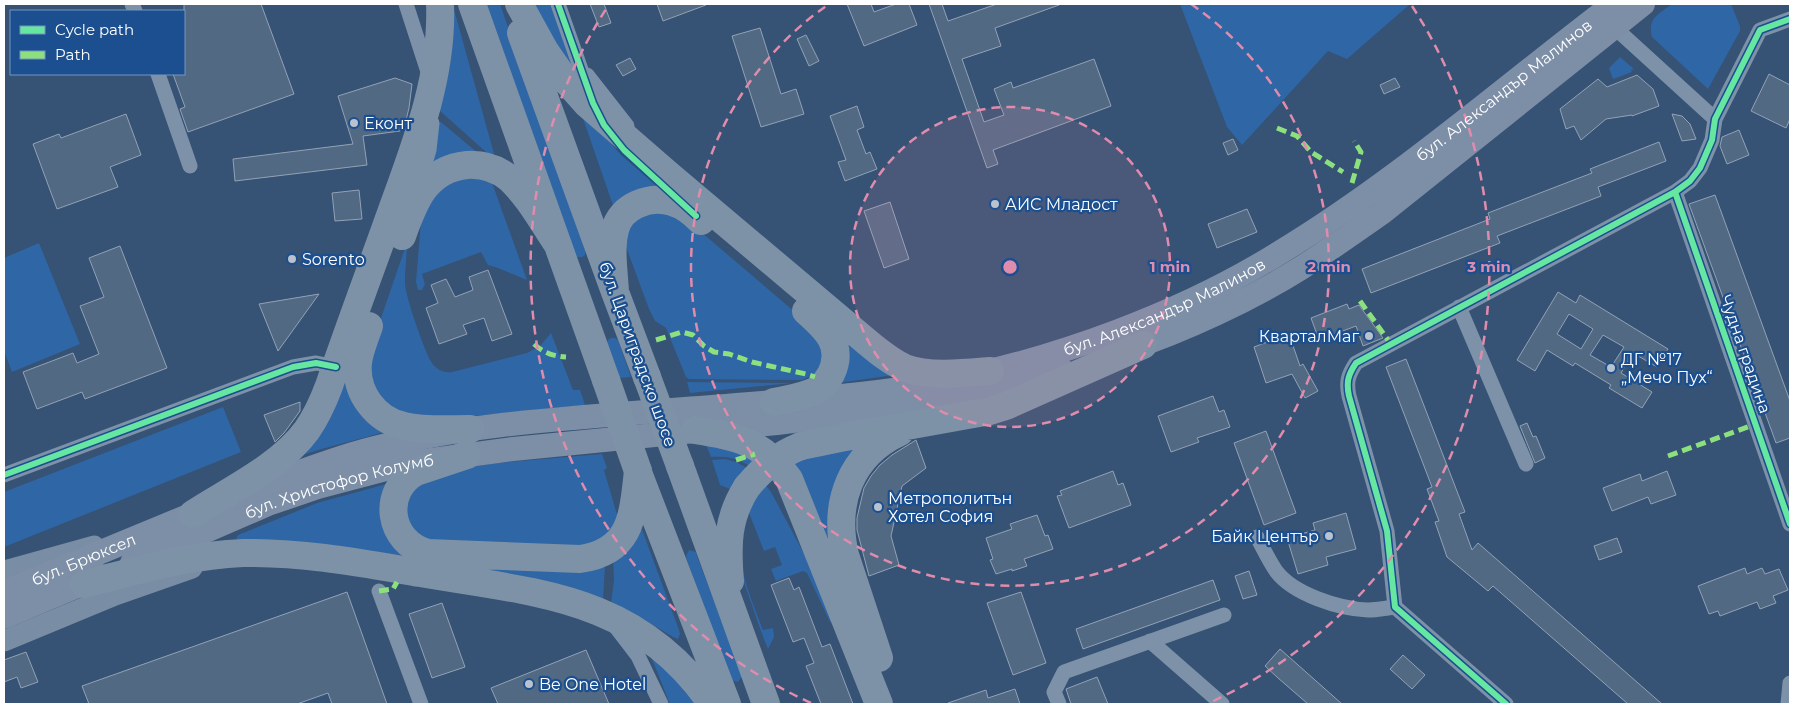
<svg xmlns="http://www.w3.org/2000/svg" width="1794" height="708" font-family="Montserrat,sans-serif">
  <style>
    .green { fill: #2f66a5 }
    .building { fill: #526984; stroke: #92a2b6; fill-rule: evenodd }
    .lines { fill: none; stroke-linecap: round; stroke-linejoin: round }
    .street { stroke: #7d92a8; stroke-width: 15 }
    .secondary { stroke: #798da4; stroke-width: 21 }
    .primary { stroke: #7d8ea7; stroke-width: 24 }
    .highway { stroke: #7e92a7; stroke-width: 28 }
    .highway-bridge { stroke: #7e92a7; stroke-width: 28 }
    .quiet { stroke: #8de07e; stroke-width: 5; stroke-dasharray: 10 5; stroke-linecap: butt }
    .cycleway-casing { stroke: #1b4f8f; stroke-width: 9 }
    .cycleway { stroke: #66e7a1; stroke-width: 6 }
    .ring { fill: none; stroke: #e08cad; stroke-width: 2.5; stroke-dasharray: 9 6 }
    .poi-dot { fill: #b9c2ce; stroke: #1b4f8f; stroke-width: 2 }
    .labels { text-anchor: middle; stroke-width: 4.5; stroke-linejoin: round; paint-order: stroke }
    .street-label { font-size: 16px; fill: #fff; stroke: #1b4f8f }
    .poi-label { font-size: 16px; fill: #fff; stroke: #1b4f8f; text-anchor: start }
    .centre { fill: #e08cad; stroke: #1b4f8f; stroke-width: 2.5 }
    .ring-label { font-size: 15px; text-anchor: middle; font-weight: bold; fill: #e08cad; stroke: #1b4f8f; stroke-width: 4.5; stroke-linejoin: round; paint-order: stroke }
  </style>
  <rect width="100%" height="100%" fill="#365274"/>
  <path class="green" d="M451,4L455,13L496,161L439,110Z
    M486,4H500L585,250V255L582,257H577L575,255Z
    M531,4H550L581,87Z
    M1180,4H1408L1409,5L1347,59L1328,51L1242,145L1227,127Z
    M1672,4H1731L1740,26V31L1708,89L1652,37C1647,18 1659,14 1672,4Z
    M1620,57L1634,69L1631,70L1632,72L1613,79L1609,68Z
    M579,107L621,155L660,189L615,211Z
    M438,122H441L485,159L428,174Z
    M490,177L527,280L498,268L488,265L481,252L422,274L425,284L422,290H418L416,282L421,220L445,178Z
    M650,208L687,220L822,335L828,350L816,374L802,380L689,379L686,377L666,328L655,321L649,309L625,244L624,224Z
    M39,243L80,344L12,372L4,351V258Z
    M405,248L407,249C406,260 405,272 405,283C405,295 425,353 432,363C437,370 444,373 452,372L527,353L540,346L551,333L573,390H580L585,405L413,422L374,397L370,350Z
    M839,335L894,375L838,383Z
    M611,338H615L618,340L631,377L620,378L607,344L608,340Z
    M347,357L385,432L318,450L296,457Z
    M687,382L793,383L690,393Z
    M223,407L241,452L4,547V492Z
    M713,444L758,459L751,467C737,458 727,456 711,457L706,445Z
    M857,447L834,553L790,464L796,461Z
    M602,454L607,468L604,470L618,518L598,547L431,546L402,517L404,499L434,472L497,463Z
    M725,459L736,462L749,469L730,489L720,485L712,460Z
    M390,483L392,536L605,566L603,600L236,539L238,535L317,503Z
    M765,484L771,492L815,574L833,618L832,621L830,622L807,573L803,571L776,581L771,569L782,565L775,547L764,551L749,513L746,514C730,555 749,592 763,630L773,628L774,637L768,649C762,635 757,620 752,605C734,557 728,525 765,484Z
    M640,524L679,630L680,634L678,639L673,637L643,619L611,603L614,580L613,557Z
    M689,550L696,552L697,556L742,676L738,682L731,680L687,560L686,556Z
    M654,657L698,704H670L652,659Z"/>
  <path class="building" d="M184,4H261L294,94L188,132L180,109L185,107L173,74H184Z
    M590,4H604L611,23L599,27Z
    M657,4H706V5L663,21Z
    M847,4H871L874,12L896,4H909L917,25L864,46Z
    M929,4H942L948,21L997,4H1059V5L995,28L1001,46L962,59L984,122L1004,115L994,89L1011,82L1013,88L1094,59L1111,106L993,150L998,164L987,168Z
    M760,28L781,94L796,89L804,114L761,127L732,36Z
    M806,35L819,61L809,66L797,39Z
    M630,58L636,69L623,76L616,65Z
    M1769,74L1790,85V119L1786,128L1751,111Z
    M1637,75L1653,89L1659,106L1632,116V115L1606,119L1581,140L1574,126L1566,129L1560,109L1598,79L1607,87Z
    M395,78L412,84L409,108L404,128L400,131L363,136L367,165L235,181L233,159L353,144L338,96Z
    M1395,78L1400,87L1384,94L1380,85Z
    M857,106L864,127L857,130L866,154L870,152L877,169L845,181L838,162L846,160L830,116Z
    M126,114L141,155L110,167L118,187L57,209L33,144L59,134L61,138Z
    M1672,114L1682,116L1690,124L1696,139L1682,141Z
    M1739,130L1749,155L1727,164L1720,146L1722,137Z
    M1233,139L1238,150L1228,155L1223,143Z
    M1659,142L1666,161L1598,187L1601,196L1497,236L1500,243L1371,293L1362,269L1490,219L1488,213L1592,173L1590,169Z
    M359,190L362,219L335,221L332,193Z
    M1715,195L1790,401V438L1776,443L1689,204Z
    M890,202L909,259L884,268L864,211Z
    M1247,209L1257,232L1217,248L1208,224Z
    M120,246L167,368L85,399L82,392L37,409L23,372L73,353L77,363L99,354L80,306L104,297L89,258Z
    M488,270L512,334L492,341L484,318L463,325L467,334L439,344L426,308L438,303L431,285L446,279L455,297L473,290L469,277Z
    M1558,292L1576,303L1580,295L1668,349L1657,367L1633,353L1621,373L1652,392L1642,408L1609,388L1611,385L1575,363L1573,366L1547,350L1535,371L1517,360ZM1569,314L1593,329L1581,349L1557,334ZM1603,335L1624,347L1611,367L1590,355Z
    M319,294L278,351L259,304Z
    M1347,304L1349,309L1359,305L1383,338L1363,346L1356,326L1319,340L1311,318Z
    M1289,334L1300,366L1303,364L1318,391L1305,398L1292,374L1266,383L1254,347Z
    M1406,359L1465,512L1459,514L1472,550L1478,543L1662,704H1628L1493,586L1488,591L1447,557L1435,522L1439,521L1427,489L1432,487L1386,367Z
    M1213,396L1219,412L1224,410L1230,427L1197,438L1199,442L1171,452L1158,416Z
    M300,402V411L284,433L275,442L264,415Z
    M1527,423L1533,437L1536,436L1545,458L1535,463L1520,426Z
    M1266,431L1296,513L1264,525L1234,443Z
    M916,440L926,468L902,486L891,536L899,565L869,576L857,530V518L864,488L871,476L880,465L892,455Z
    M1113,471L1118,485L1123,483L1131,505L1069,528L1057,496L1062,495L1060,491Z
    M1667,471L1676,495L1651,504L1648,497L1612,511L1603,488L1640,474L1642,481Z
    M1346,513L1356,549L1326,557L1328,565L1298,574L1287,538L1315,530L1313,523Z
    M1037,515L1045,536L1048,535L1053,549L1024,559L1027,566L1012,571V569L996,574L990,560L993,559L986,538L1012,529L1010,524Z
    M1617,538L1622,552L1599,560L1594,546Z
    M1745,568L1747,574L1762,568L1765,574L1779,569L1788,590L1773,596L1776,603L1760,609L1757,602L1720,616L1718,611L1709,614L1698,586Z
    M1249,571L1257,595L1243,599L1235,576Z
    M789,578L794,590L799,587L822,647L830,644L853,704H821L806,666L814,663L804,638L793,642L771,585Z
    M1213,580L1220,600L1083,649L1076,629Z
    M347,592L387,704H332L328,693L297,704H89L82,686Z
    M1021,592L1046,663L1013,675L987,603Z
    M442,603L465,667L432,678L409,614Z
    M1280,649L1342,704H1308L1278,678L1265,666Z
    M586,650L609,704H498L491,688Z
    M26,652L38,682L21,688L17,677L4,682V660Z
    M1403,655L1425,675L1412,689L1390,669Z
    M1097,677L1108,704H1071L1066,689Z
    M1015,689L1020,704H949L948,703L986,690L988,698Z"/>
  <g class="lines">
    <path class="street" d="M132,4L135,11
      M406,4L429,75
      M558,4L592,101
      M1614,27L1715,119
      M158,74L190,166
      M587,75L627,126
      M418,188L429,150L432,123
      M1675,192L1790,524
      M1459,307L1526,464
      M4,475L293,367L316,363L336,367
      M1257,537C1263,548 1269,561 1276,571C1293,594 1339,609 1368,610C1377,610 1386,608 1395,607
      M379,591L421,704
      M615,626L638,656L661,704
      M1150,641L1222,704
      M1059,704L1054,692L1064,672L1224,615
      M1506,704L1395,607L1387,531L1349,396C1346,382 1348,375 1356,363L1675,192L1690,181L1700,168L1712,140L1715,119L1760,30L1790,19
      M1788,704L1790,683"/>
    <path class="secondary" d="M4,571L94,546
      M4,641L115,595L192,568"/>
    <g class="primary">
      <path d="M1126,350C1183,331 1250,300 1301,268C1329,250 1356,231 1383,212L1643,4"/>
      <path id="s1" d="M132,563L268,504L318,487L409,463L513,449L777,423L915,405L1014,384L1063,371"/>
      <path id="s2" d="M4,592C67,566 130,540 193,514C246,492 298,471 353,454C401,440 452,431 502,425C600,414 698,409 796,400C846,396 898,391 948,381C1060,357 1181,314 1279,253C1398,181 1503,88 1614,4"/>
      <path d="M4,617L101,576"/>
    </g>
    <path class="highway" d="M472,4L606,380
      M519,4L545,51L563,77L587,104L670,176L867,342C879,352 891,362 905,368C929,377 965,373 990,371
      M521,33L615,292L647,377
      M402,236C414,202 426,169 467,165C483,164 498,169 510,179C529,197 543,223 558,245
      M615,292C614,272 610,249 615,230C620,206 650,195 672,202C683,205 693,213 701,221
      M369,326C365,338 359,351 358,363C355,393 376,420 404,426C425,431 449,429 470,429
      M774,402C787,399 803,397 815,391C823,387 827,381 831,374C845,345 825,328 806,311
      M695,430C738,437 762,441 789,479L879,704
      M801,446L840,438L990,411L1006,406L1143,345
      M467,455L416,472C381,491 388,543 428,553L580,559C632,552 633,515 638,471
      M680,466L766,704
      M639,475L727,704
      M193,514C230,490 281,466 307,430C316,417 323,402 329,386C349,327 371,269 392,210C416,144 443,75 440,4
      M730,581C727,545 727,518 747,487
      M84,584C136,571 189,555 243,553C303,552 361,563 420,573C538,593 637,596 712,704
      M879,658L845,555C833,503 850,455 900,432"/>
    <path class="highway-bridge" d="M647,377L680,466
      M606,380L638,471
      M747,487C763,468 778,455 801,446"/>
    <path class="quiet" d="M1277,128L1297,136L1311,152L1343,172
      M1352,183L1361,152L1354,141
      M1360,301L1388,340
      M656,340L682,332L693,335L704,346L714,352L729,354L752,362L806,374L815,377
      M534,344C544,353 552,356 566,357
      M1668,456L1756,424
      M736,460L755,454
      M379,591L393,589L397,582"/>
    <g class="cycleway-casing">
      <path id="cycleway" d="M558,4L593,103L604,125L624,150L696,216
        M1675,192L1790,524
        M4,475L293,367L316,363L336,367
        M1506,704L1395,607L1387,531L1349,396C1346,382 1348,375 1356,363L1675,192L1690,181L1700,168L1712,140L1715,119L1760,30L1790,19"/>
    </g>
    <use href="#cycleway" class="cycleway"/>
  </g>
  <circle cx="1010" cy="267" r="160" fill="#e08cad" fill-opacity=".12"/>
  <g class="ring">
    <circle cx="1010" cy="267" r="160"/>
    <path d="M1191 4A319 319 0 1 1 829 4"/>
    <path d="M811 703A479 479 0 0 1 608 6M1412 6A479 479 0 0 1 1209 703"/>
  </g>
  <g class="poi-dot">
    <circle cx="354" cy="123" r="5"/>
    <circle cx="995" cy="204" r="5"/>
    <circle cx="292" cy="259" r="5"/>
    <circle cx="1369" cy="336" r="5"/>
    <circle cx="1611" cy="368" r="5"/>
    <circle cx="878" cy="507" r="5"/>
    <circle cx="1329" cy="536" r="5"/>
    <circle cx="529" cy="684" r="5"/>
  </g>
  <g class="labels">
    <g class="street-label">
      <text dy="6" stroke="none"><textPath href="#s2" startOffset="1610">бул. Александър Малинов</textPath></text>
      <text dy="6" stroke="none"><textPath href="#s2" startOffset="1205">бул. Александър Малинов</textPath></text>
      <text transform="translate(638 354) rotate(70)" y="6">бул. Цариградско шосе</text>
      <text transform="translate(1746 354) rotate(71)" y="6">Чудна градина</text>
      <text dy="6" stroke="none"><textPath href="#s1" startOffset="222">бул. Христофор Колумб</textPath></text>
      <text dy="6" stroke="none"><textPath href="#s2" startOffset="86">бул. Брюксел</textPath></text>
    </g>
    <g class="poi-label">
      <text x="364" y="129">Еконт</text>
      <text x="1005" y="210">АИС Младост</text>
      <text x="302" y="265">Sorento</text>
      <text x="1359" y="342" text-anchor="end">КварталМаг</text>
      <text x="1621" y="365">ДГ №17<tspan x="1621" dy="18">„Мечо Пух“</tspan></text>
      <text x="888" y="504">Метрополитън<tspan x="888" dy="18">Хотел София</tspan></text>
      <text x="1319" y="542" text-anchor="end">Байк Център</text>
      <text x="539" y="690">Be One Hotel</text>
    </g>
  </g>
  <circle cx="1010" cy="267" r="8" class="centre"/>
  <g class="ring-label">
    <text x="1170" y="272">1 min</text>
    <text x="1329" y="272">2 min</text>
    <text x="1489" y="272">3 min</text>
  </g>
  <rect width="1794" height="708" fill="none" stroke="#ffffff" stroke-width="10"/>
  <rect x="10" y="10" width="175" height="65" fill="#1b4f8f" stroke="#7695bc"/>
  <rect x="20" y="26" width="25" height="8" fill="#66e7a1" stroke="#7695bc"/>
  <text x="55" y="35" font-size="15" fill="#ffffff">Cycle path</text>
  <rect x="20" y="51" width="25" height="8" fill="#8de07e" stroke="#7695bc"/>
  <text x="55" y="60" font-size="15" fill="#ffffff">Path</text>
</svg>
